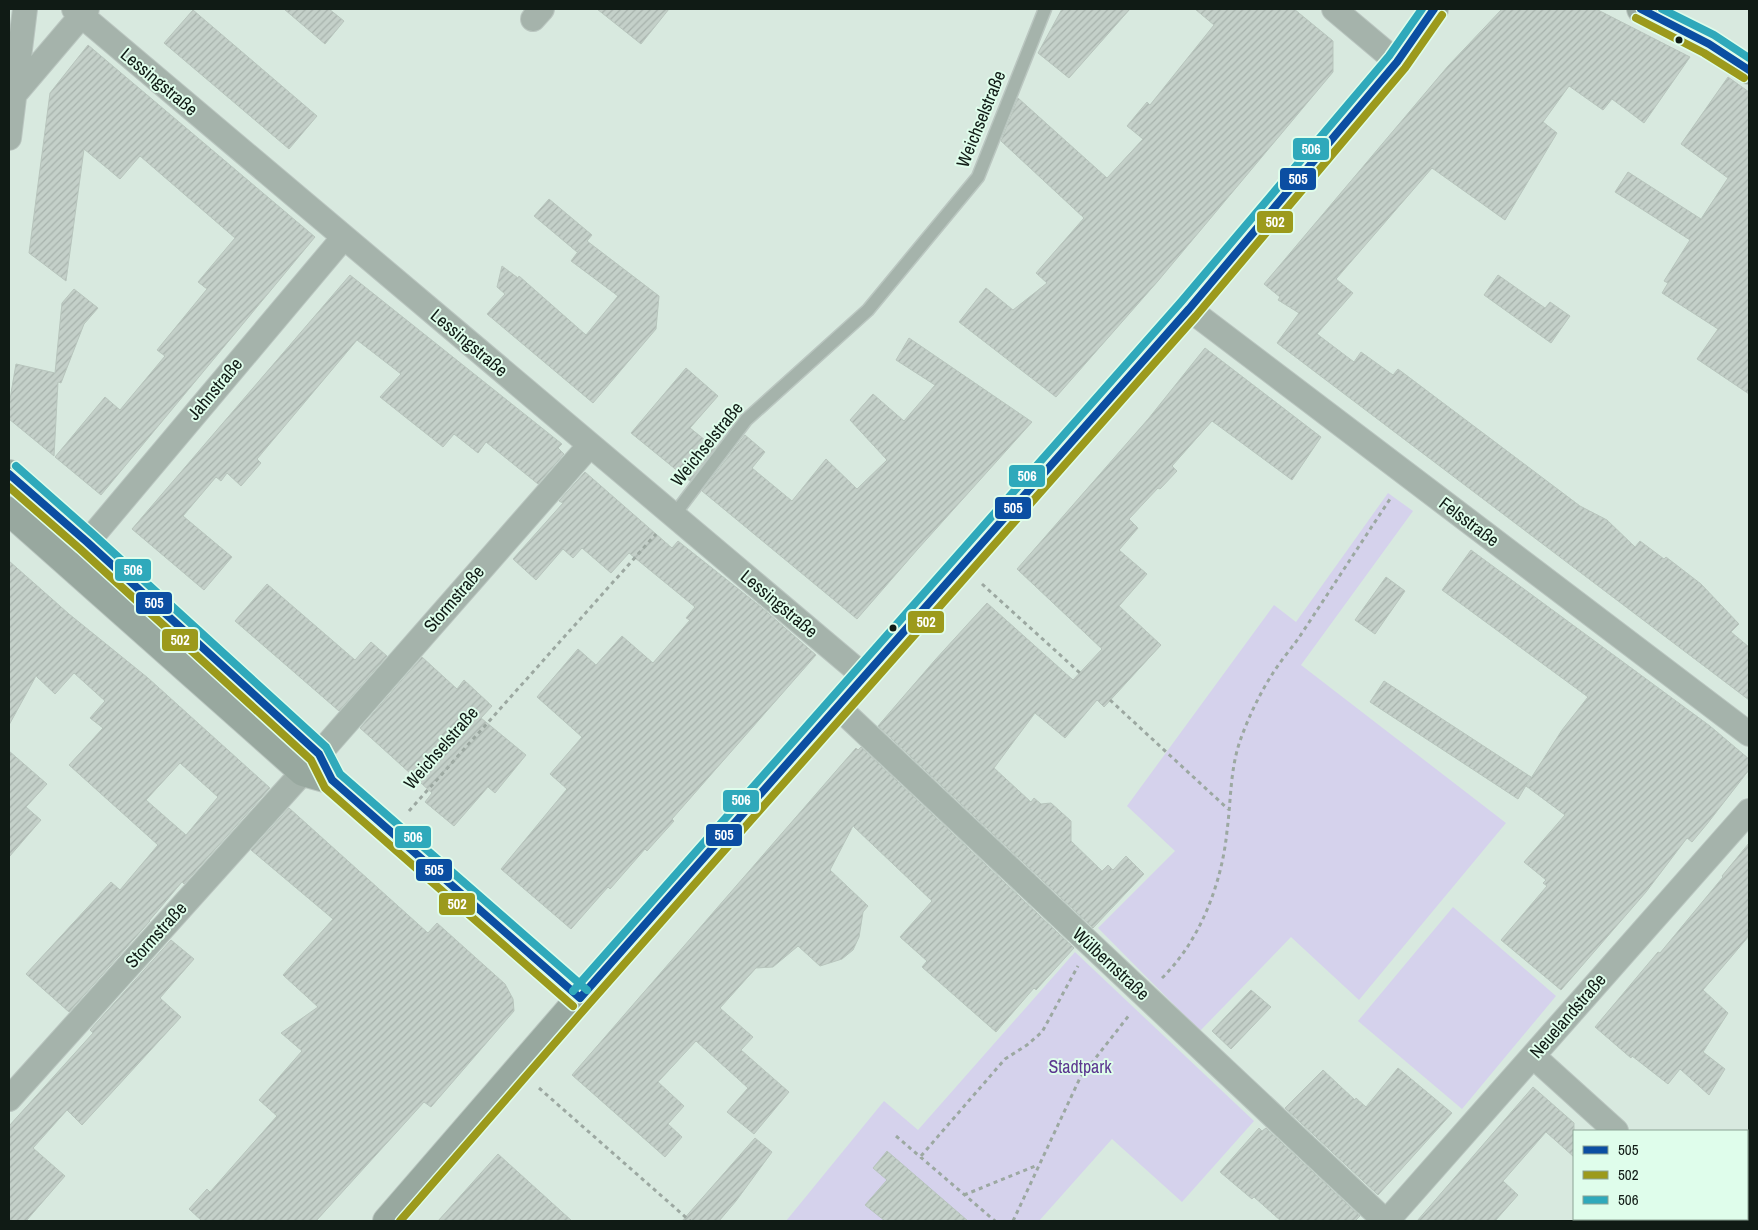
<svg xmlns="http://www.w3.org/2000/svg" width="1758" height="1230" font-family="'Archivo Narrow',sans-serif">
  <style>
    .green { fill: #d5d2ec }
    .building { fill: url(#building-hatch); stroke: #b8c5bd; fill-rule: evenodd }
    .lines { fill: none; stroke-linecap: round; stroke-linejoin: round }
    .lane-casing { stroke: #bac6c0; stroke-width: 15 }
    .street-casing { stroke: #bac6c0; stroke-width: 26 }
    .secondary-casing { stroke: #bac6c0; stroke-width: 30 }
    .path { stroke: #9ca8a1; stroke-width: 3; stroke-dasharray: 4 4; stroke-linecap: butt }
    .lane { stroke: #a5b3ab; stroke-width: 12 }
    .street { stroke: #a5b3ab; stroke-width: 24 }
    .secondary { stroke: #98a89f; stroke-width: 28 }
    .bus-1-casing { stroke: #dffdeb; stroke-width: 11 }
    .bus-2-casing { stroke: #dffdeb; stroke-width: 11 }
    .bus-3-casing { stroke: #dffdeb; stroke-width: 11 }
    .bus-1 { stroke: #0b4ea2; stroke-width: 8 }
    .bus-2 { stroke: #9c9a1c; stroke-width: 8 }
    .bus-3 { stroke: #2fa9bb; stroke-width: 8 }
    .bus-dot { fill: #101b15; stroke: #dffdeb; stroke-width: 2 }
    .labels { text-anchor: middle; stroke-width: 4; stroke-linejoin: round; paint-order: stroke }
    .street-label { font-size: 18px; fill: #101b15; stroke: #dffdeb }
    .park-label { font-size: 18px; fill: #5c3790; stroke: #dffdeb }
    .line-badge { stroke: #dffdeb; stroke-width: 2 }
    .badge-label { font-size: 14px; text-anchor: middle; font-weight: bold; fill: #fff }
  </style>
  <defs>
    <pattern id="building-hatch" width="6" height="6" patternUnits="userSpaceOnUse" patternTransform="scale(1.25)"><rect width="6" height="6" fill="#c4d0c9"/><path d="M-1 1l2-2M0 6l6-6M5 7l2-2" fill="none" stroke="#a7b2ac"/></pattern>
  </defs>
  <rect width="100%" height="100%" fill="#d8e9df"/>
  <path class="green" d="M1388,493L1413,511L1301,665L1506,823L1359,1000L1291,937L1200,1031L1098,928L1175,851L1127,806L1274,605L1296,622Z
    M1453,907L1556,996L1462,1109L1358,1021Z
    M1075,952L1254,1121L1182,1202L1112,1139L1039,1221H786L884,1101L918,1130Z"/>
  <path class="building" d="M284,9H329L344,21L325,44Z
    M597,9H669L641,44Z
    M1062,9H1130L1069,78L1038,53Z
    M1195,9H1294L1333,41V72L1158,281L1056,397L959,322L986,288L1013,310L1047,283L1036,273L1084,218L1001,141L1018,98L1107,178L1143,139L1127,126L1147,102L1150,105L1214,25Z
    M1502,9H1596L1690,57L1644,123L1612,99L1603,110L1569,86L1543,122L1557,133L1505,220L1432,168L1336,279L1353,293L1317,334L1354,362L1361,352L1393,375L1398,369L1580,506L1607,520L1635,547L1640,541L1664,559L1666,557L1701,584L1739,624L1731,632L1749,647V700L1277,343L1299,313L1278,300L1280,297L1264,284L1448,66Z
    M193,10L317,116L289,149L164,43Z
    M88,45L315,237L101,495L55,457L105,397L120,410L165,356L157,350L207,289L198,282L235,238L140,156L120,179L84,149L66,281L29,253L50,93Z
    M1728,77L1749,92V394L1697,359L1718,329L1662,293L1668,283L1664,281L1690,240L1615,192L1628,172L1701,219L1728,178L1681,144Z
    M549,199L592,235L587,241L659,296L656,329L593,403L487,314L505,294L497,287L502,266L518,278L519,276L586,335L618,296L571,261L580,249L577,252L534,216Z
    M350,275L562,444L558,448L564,454L538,484L486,442L478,453L454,434L443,447L380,397L401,374L357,340L257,459L261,463L241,486L227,473L221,481L216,477L183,516L232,557L204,590L132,529Z
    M1498,275L1545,308L1550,302L1570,316L1551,343L1484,295Z
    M74,289L98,308L84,324L61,383L58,382L54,456L9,419V405L16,364L55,373L62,303Z
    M909,338L1032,422L917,550L857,619L702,491L745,435L765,452L752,468L792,501L826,459L857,489L887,460L850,420L873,394L904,421L935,385L896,360Z
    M1205,348L1321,437L1292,480L1212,421L1172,466L1177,471L1160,489L1158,488L1129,519L1138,528L1119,550L1147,574L1119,606L1161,645L1104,707L1097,700L1065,738L1035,713L994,768L1031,802L1034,798L1041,804L1051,803L1071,821V841L1102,871L1108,865L1113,870L1126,856L1144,874L1093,928L878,726L935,660L987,603L1073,680L1102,649L1017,569L1149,418Z
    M686,368L718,396L690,428L715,448L690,481L631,433Z
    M585,472L672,548L678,541L761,607L816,655L672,819L674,821L647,851L645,849L610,889L608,887L571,929L501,869L567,789L550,774L582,737L537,697L578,649L596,665L622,636L653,663L690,620L686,618L695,607L629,553L611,573L582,548L573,558L563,549L536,580L513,559L563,503L559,501Z
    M1471,550L1710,726L1749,759V770L1707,824L1692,842L1687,838L1646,892L1561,990L1501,940L1547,886L1543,883L1546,880L1524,862L1565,815L1526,786L1562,730L1588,697L1442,590Z
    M9,561L69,614L148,678L270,788L184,884L182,882L149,921H150L69,1012L26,974L111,882L120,890L158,845L69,765L103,728L90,718L105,701L74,673L55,694L36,676L9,725ZM180,763L218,797L186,835L146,800Z
    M1386,577L1405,591L1375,634L1355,620Z
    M267,584L355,660L371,642L387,656L339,711L235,621Z
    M422,657L457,689L464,680L492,706L481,718L526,755L495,793L488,787L454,826L425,802L432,793L360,728Z
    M1384,681L1531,777L1518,799L1370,702Z
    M861,747L1074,948L1036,990L1034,988L996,1032L922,967L927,961L900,937L932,901L853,826L830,870L868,906L863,912L859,937L853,950L842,959L820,966L798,946L773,967L756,968L720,1008L753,1037L741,1050L789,1092L754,1134L727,1112L748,1088L696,1041L658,1082L684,1106L668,1124L682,1137L665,1157L572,1075L856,748L858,750Z
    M9,751L47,784L26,807L41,820L9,857Z
    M289,808L428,933L437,923L505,984L513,999L514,1011L431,1107L424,1102L316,1221H202L189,1209L207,1189L210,1192L277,1116L259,1100L302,1051L281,1033L318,1007L283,975L333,919L251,850Z
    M1749,843V936L1703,990L1728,1013L1703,1052L1725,1069L1709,1095L1680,1069L1668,1084L1632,1056L1631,1058L1595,1027L1658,952L1660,953L1723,877L1722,876Z
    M171,940L194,959L160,998L181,1017L82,1125L67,1110L33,1148L65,1176L26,1221H9V1126L93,1033L90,1030Z
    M1251,990L1271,1007L1231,1049L1212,1031Z
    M1398,1068L1452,1113L1378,1195L1285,1108L1323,1070L1355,1100L1356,1098L1366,1107Z
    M1533,1087L1574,1123V1157L1546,1132L1503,1181L1518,1195L1495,1221H1417Z
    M1259,1128L1262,1131L1266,1128L1360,1216L1355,1221H1281L1254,1197L1252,1199L1220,1172Z
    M755,1138L772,1152L736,1201L719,1221H682Z
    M887,1151L968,1221H885L865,1205L887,1180L873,1168Z
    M498,1154L572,1221H438Z"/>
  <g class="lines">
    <g class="lane-casing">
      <path id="lane" d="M674,515L746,420L868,310L978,177L1045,9"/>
    </g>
    <g class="street-casing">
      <path id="street" d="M74,9L864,676
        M1334,9L1397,62
        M533,19L542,9
        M13,96L87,9
        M9,138L25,9
        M1189,309L1749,734
        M69,564L344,237
        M838,707L1385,1221
        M319,754L590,445
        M1533,1056L1616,1131
        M9,1099L303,772
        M1713,1219L1716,1221
        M1387,1221L1749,811"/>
    </g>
    <g class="secondary-casing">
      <path id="secondary" d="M1641,9L1709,44L1749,70
        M9,474L87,542L319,754L332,780L580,998
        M9,511L303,772L332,780
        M387,1221L580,998L1189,309L1397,62L1434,9"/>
    </g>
    <path class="path" d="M982,584L1080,673
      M1110,700L1228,809
      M409,811L656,534
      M1162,978C1200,941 1222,883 1227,831C1231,801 1230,770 1240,741C1248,718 1260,693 1273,673C1281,660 1292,648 1300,636C1331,589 1361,543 1392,496
      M539,1088L690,1221
      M896,1136L995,1221
      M921,1156L1005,1059L1027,1045L1042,1032L1078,966
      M964,1195L1038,1165
      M1013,1221L1080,1078L1130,1014"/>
    <use href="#lane" class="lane"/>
    <use href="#street" class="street"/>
    <use href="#secondary" class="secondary"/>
    <g class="bus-1-casing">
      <path id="bus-1" d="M1641,9L1709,44L1749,70
        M9,474L87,542L319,754L332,780L580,998
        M580,998L1189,309L1397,62L1434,9"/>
    </g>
    <g class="bus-2-casing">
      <path id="bus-2" d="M1636,18L1704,53L1744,78
        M9,487L80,549L311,760L325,788L573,1006
        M400,1221L588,1005L1196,316L1405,68L1442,15"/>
    </g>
    <g class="bus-3-casing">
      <path id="bus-3" d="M1662,9L1714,35L1749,58
        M16,466L94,535L326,747L340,774L587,990
        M573,991L1181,302L1389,56L1422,9"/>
    </g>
    <use href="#bus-1" class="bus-1"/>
    <use href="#bus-2" class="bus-2"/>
    <use href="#bus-3" class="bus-3"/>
  </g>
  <g class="bus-dot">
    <circle cx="1679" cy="40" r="4.5"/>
    <circle cx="893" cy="628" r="4.5"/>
  </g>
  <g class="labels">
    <g class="street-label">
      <text transform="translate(159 82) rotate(40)" y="6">Lessingstraße</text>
      <text transform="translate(981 119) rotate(-68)" y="6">Weichselstraße</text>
      <text transform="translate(469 343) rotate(40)" y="6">Lessingstraße</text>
      <text transform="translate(215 389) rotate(-50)" y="6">Jahnstraße</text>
      <text transform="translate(707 444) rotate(-51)" y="6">Weichselstraße</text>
      <text transform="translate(1469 522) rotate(37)" y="6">Felsstraße</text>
      <text transform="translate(454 599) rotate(-49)" y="6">Stormstraße</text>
      <text transform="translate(779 604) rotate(40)" y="6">Lessingstraße</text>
      <text transform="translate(441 748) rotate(-49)" y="6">Weichselstraße</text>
      <text transform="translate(156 935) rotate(-48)" y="6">Stormstraße</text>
      <text transform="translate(1111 964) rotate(43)" y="6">Wülbernstraße</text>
      <text transform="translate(1568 1016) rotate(-49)" y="6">Neuelandstraße</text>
    </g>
    <g class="park-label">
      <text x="1080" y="1073">Stadtpark</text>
    </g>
  </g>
  <g class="line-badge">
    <rect x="1292" y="137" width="38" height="24" rx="5" fill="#2fa9bb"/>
    <rect x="1279" y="167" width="38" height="24" rx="5" fill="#0b4ea2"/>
    <rect x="1256" y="210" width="38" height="24" rx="5" fill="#9c9a1c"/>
    <rect x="1008" y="464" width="38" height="24" rx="5" fill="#2fa9bb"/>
    <rect x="994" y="496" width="38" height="24" rx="5" fill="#0b4ea2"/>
    <rect x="114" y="558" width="38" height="24" rx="5" fill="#2fa9bb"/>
    <rect x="135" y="591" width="38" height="24" rx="5" fill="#0b4ea2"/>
    <rect x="907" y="610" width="38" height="24" rx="5" fill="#9c9a1c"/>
    <rect x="161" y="628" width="38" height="24" rx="5" fill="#9c9a1c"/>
    <rect x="722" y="789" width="38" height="24" rx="5" fill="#2fa9bb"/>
    <rect x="705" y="823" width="38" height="24" rx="5" fill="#0b4ea2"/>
    <rect x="394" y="825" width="38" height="24" rx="5" fill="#2fa9bb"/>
    <rect x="415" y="858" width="38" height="24" rx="5" fill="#0b4ea2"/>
    <rect x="438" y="892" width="38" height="24" rx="5" fill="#9c9a1c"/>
  </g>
  <g class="badge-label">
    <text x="1311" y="154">506</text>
    <text x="1298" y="184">505</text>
    <text x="1275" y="227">502</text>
    <text x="1027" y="481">506</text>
    <text x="1013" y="513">505</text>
    <text x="133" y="575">506</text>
    <text x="154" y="608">505</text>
    <text x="926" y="627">502</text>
    <text x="180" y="645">502</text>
    <text x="741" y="805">506</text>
    <text x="724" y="840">505</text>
    <text x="413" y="842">506</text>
    <text x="434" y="875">505</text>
    <text x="457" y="909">502</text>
  </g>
  <rect width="1758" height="1230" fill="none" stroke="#101b15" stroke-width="20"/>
  <rect x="1573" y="1130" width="175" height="90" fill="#dffdeb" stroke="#8ca395"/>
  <rect x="1583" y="1146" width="25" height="8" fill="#0b4ea2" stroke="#8ca395"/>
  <text x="1618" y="1155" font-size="15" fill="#101b15">505</text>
  <rect x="1583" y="1171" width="25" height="8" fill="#9c9a1c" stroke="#8ca395"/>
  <text x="1618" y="1180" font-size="15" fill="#101b15">502</text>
  <rect x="1583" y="1196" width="25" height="8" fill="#2fa9bb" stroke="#8ca395"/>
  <text x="1618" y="1205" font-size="15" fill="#101b15">506</text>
</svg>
